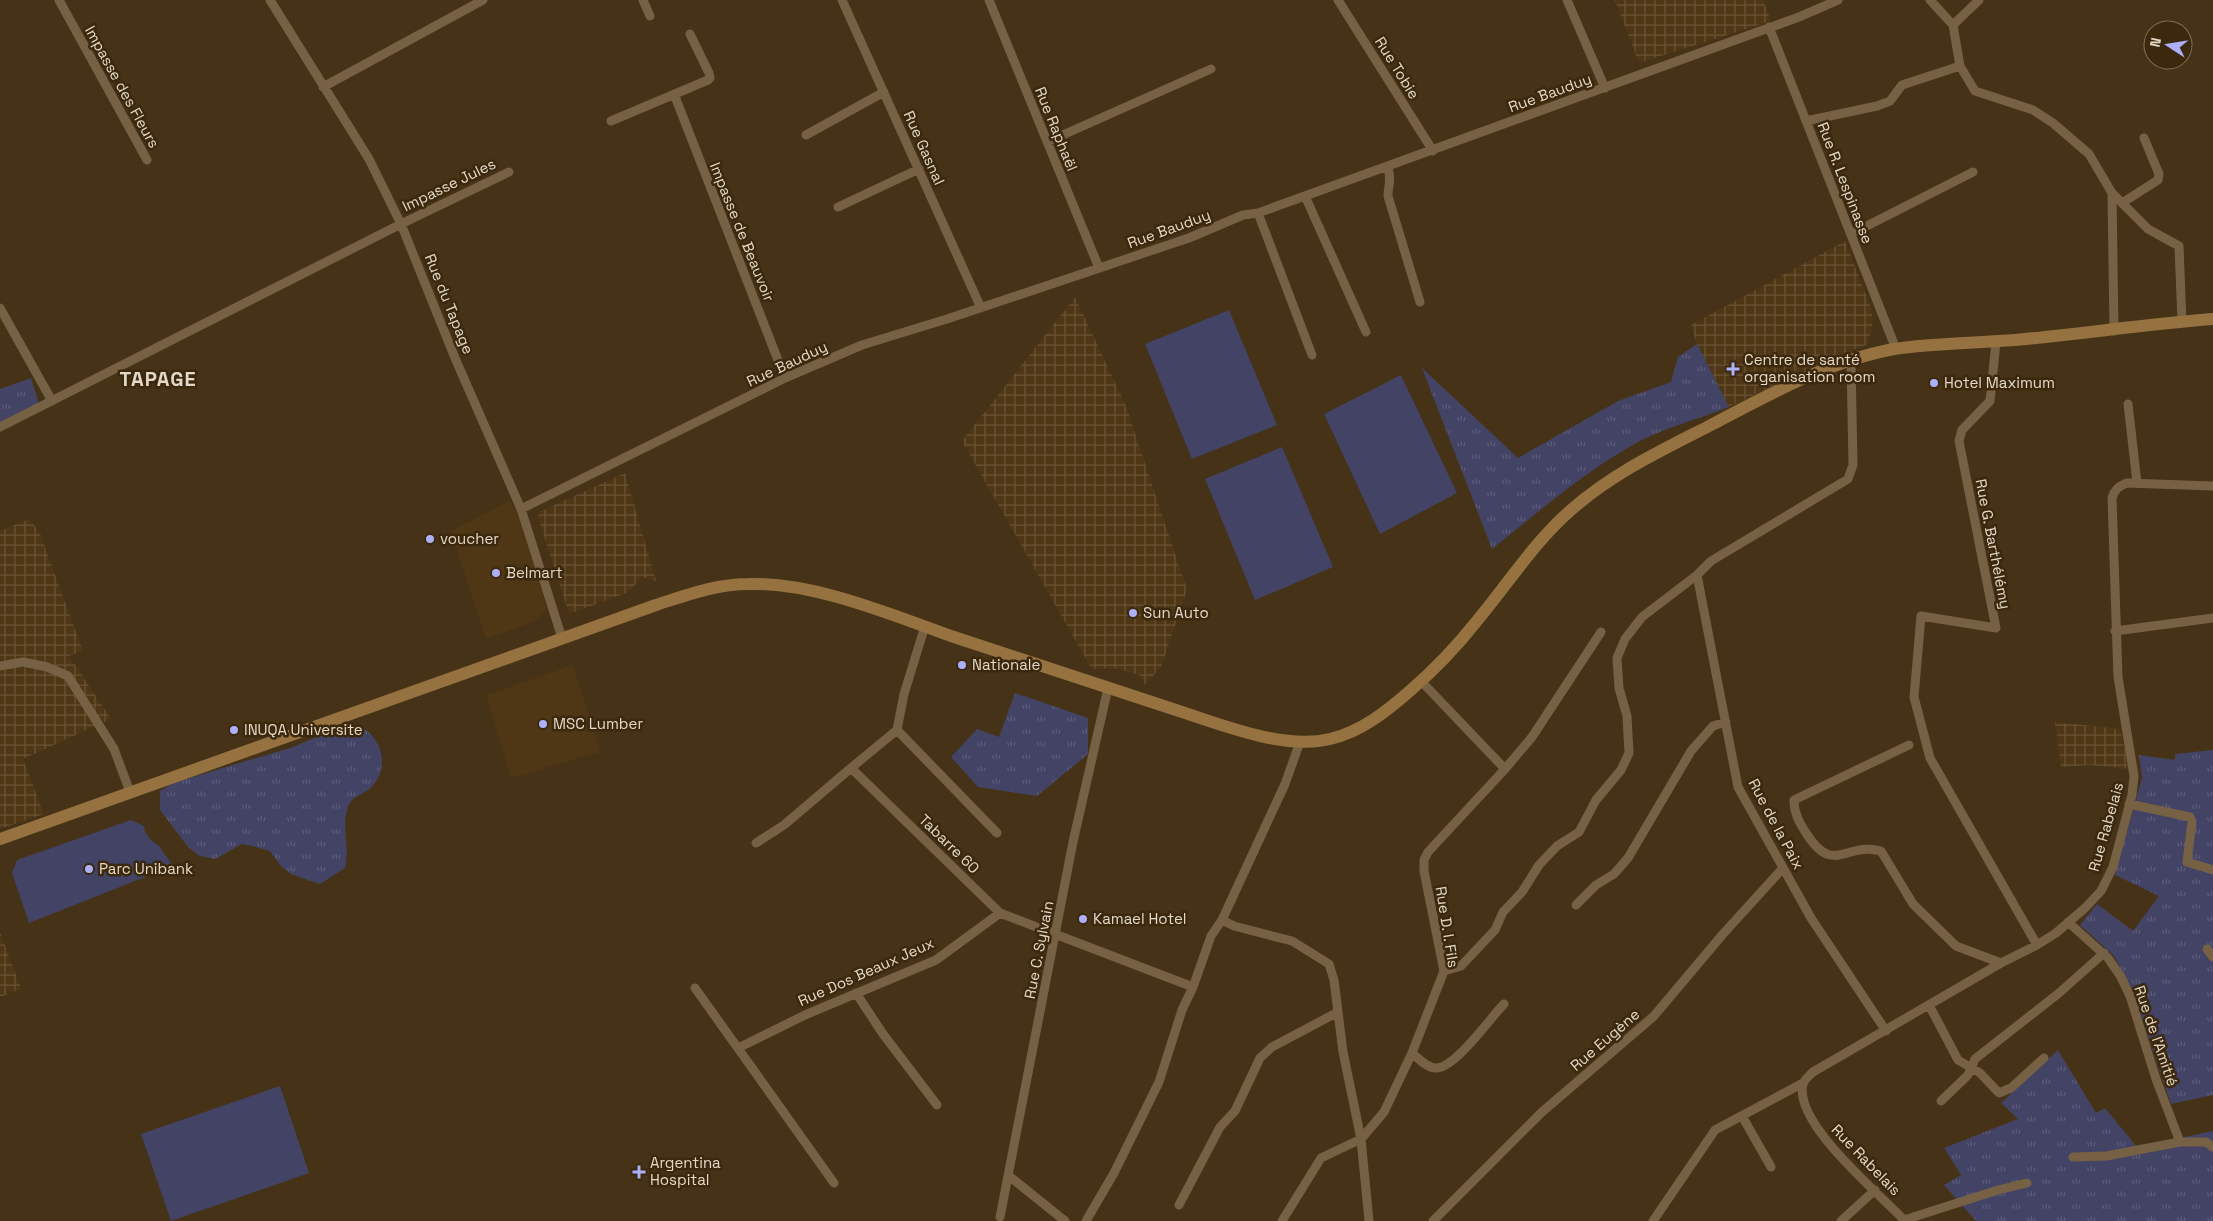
<svg xmlns="http://www.w3.org/2000/svg" width="2213" height="1221" font-family="'Space Grotesk',sans-serif">
  <style>
    .built { fill: #4f3715 }
    .industrial { fill: url(#industrial-grid) }
    .grass { fill: url(#grass-tufts) }
    .pitch { fill: #424365 }
    .lines { fill: none; stroke-linecap: round; stroke-linejoin: round }
    .minor { stroke: #776145; stroke-width: 9 }
    .secondary { stroke: #967241; stroke-width: 12 }
    .poi-dot { fill: #adaffb; stroke: #3b280d; stroke-width: 2 }
    .labels { text-anchor: middle; stroke-width: 5; stroke-linejoin: round; paint-order: stroke }
    .street-label { font-size: 15px; fill: #e4d8c8; stroke: #3b280d }
    .poi-label { font-size: 15px; fill: #e4d8c8; stroke: #3b280d; text-anchor: start }
    .district-label { font-size: 20px; font-weight: bold; letter-spacing: 1px; fill: #e4d8c8; stroke: #3b280d }
  </style>
  <defs>
    <pattern id="industrial-grid" width="8" height="8" patternUnits="userSpaceOnUse" patternTransform="scale(1.25)"><rect width="8" height="8" fill="#4f3715"/><path d="M0 4h8M4 0v8" fill="none" stroke="#685336"/></pattern>
    <pattern id="grass-tufts" width="24" height="20" patternUnits="userSpaceOnUse" patternTransform="scale(1.25)"><rect width="24" height="20" fill="#424365"/><path d="M3 7l-1-3M5 7V3M7 7l1-3M15 17l-1-3M17 17v-4M19 17l1-3" fill="none" stroke="#5d5d7a"/></pattern>
  </defs>
  <rect width="100%" height="100%" fill="#463217"/>
  <path class="built" d="M510,501L518,515L547,609L535,621L486,639L451,531Z
    M573,665L600,752L511,778L486,695Z"/>
  <path class="industrial" d="M1615,0H1763L1771,21L1639,63Z
    M1845,241L1871,308L1873,321L1868,344L1811,367L1729,407L1697,344L1691,325Z
    M1075,297L1126,406L1187,590L1161,667L1145,685L1140,675L1113,668L1094,669L1090,666L962,441Z
    M625,473L656,581L642,577L629,592L569,614L538,517L539,512Z
    M29,519L39,531L83,651L69,656L111,719L23,759L44,814L0,829V531Z
    M2055,722L2120,729L2129,769L2090,765L2061,767Z
    M0,932L21,989L0,997Z"/>
  <path class="grass" d="M1697,344L1729,407C1701,418 1667,427 1640,441C1586,470 1540,511 1492,549L1422,368L1518,458L1618,401L1671,382L1678,357Z
    M31,378L41,410L0,431V389Z
    M1015,693L1088,718V754L1037,796L978,787L951,757L977,729L999,737Z
    M349,723C363,727 371,731 378,745C386,760 382,779 368,790C359,797 350,797 347,810C342,829 350,848 345,868L320,884L291,874L280,865L270,851L256,847L242,844L215,859L200,856L188,847L160,810V791L173,783L293,747Z
    M2213,750V1095L2171,1104L2133,992L2114,956L2080,925L2097,904L2133,931L2159,896L2115,875L2142,778L2139,755L2175,760V754Z
    M2058,1050L2096,1113L2105,1108L2137,1147L2213,1131V1221H1976L1944,1185L1961,1175L1944,1148L2018,1119L2001,1103Z"/>
  <path class="pitch" d="M1229,310L1277,425L1192,459L1145,344Z
    M1401,375L1457,493L1380,534L1324,414Z
    M1282,447L1333,567L1255,600L1205,479Z
    M131,820L144,826L145,832L151,840L159,846L173,866L29,923L12,873L17,860Z
    M280,1086L309,1173L171,1221L141,1134Z"/>
  <g class="lines">
    <path class="minor" d="M59,0L147,160
      M270,0L369,159L401,224L455,358L521,509L562,638
      M643,0L650,16
      M842,0L981,308
      M989,0L1099,268
      M1338,0L1433,151
      M1567,0L1605,88
      M1930,0L1953,25L1960,66L1975,91L2033,110L2053,123L2089,154L2112,193L2114,331
      M1953,25L1979,0
      M1769,27L1896,349
      M323,87L483,0
      M674,94L785,378
      M611,121L708,80L710,78L709,73L690,34
      M1806,121L1877,106L1890,101L1902,85L1960,66
      M806,135L884,92
      M1047,142L1211,69
      M1388,167C1392,181 1388,184 1388,196L1420,302
      M2112,193L2148,229L2179,246L2182,322
      M1305,196L1366,332
      M2122,203L2158,180L2159,174L2144,138
      M838,207L919,169
      M1258,213L1312,355
      M1851,234L1973,172
      M0,308L52,401
      M1996,342L1990,401L1962,430L1959,441L1996,628L1921,616L1914,697L1930,758L2037,945
      M2128,404L2137,483
      M0,427L401,224L509,172
      M521,509L785,378L862,345L947,319L1189,238L1243,215L1258,213L1799,17L1838,0
      M1697,575L1738,787L1811,918L1886,1031
      M925,626L904,694L897,730L851,768L1000,913L1193,987
      M2115,631L2213,618
      M0,666L23,662L47,667L68,676L114,749L130,792
      M897,730L997,833
      M1909,745L1794,800C1794,813 1799,822 1806,833C1834,877 1845,841 1881,851L1913,904L1956,946L2001,963
      M1505,769L1532,737L1601,632
      M2129,804L2190,817L2192,822L2187,862L2213,870
      M756,843L784,825L851,768
      M1576,905L1596,885L1614,874L1628,858L1691,751L1713,726L1726,722
      M1222,920L1234,926L1292,941L1329,964L1334,980L1343,1052L1361,1139L1321,1158L1282,1221
      M2068,922L2108,958L2121,977L2130,996L2156,1079L2180,1142H2206L2213,1147
      M2207,949L2213,957
      M1444,971L1461,966L1495,930L1503,912L1522,892L1539,865L1557,846L1579,832L1596,800L1621,770L1629,753L1627,716L1619,688L1617,658L1625,639L1642,617L1697,575L1711,561L1848,479L1853,465L1851,361
      M695,988L834,1183
      M856,993L883,1034L937,1105
      M1929,1005L1958,1060L1980,1073L1999,1093L2011,1088L2044,1058
      M738,1048L805,1015L936,960L1000,913
      M1412,1053C1418,1058 1426,1067 1435,1068C1454,1070 1490,1018 1504,1004
      M1941,1101L1968,1075L1975,1059L2059,993L2104,953
      M1742,1116L1771,1167
      M2073,1157L2106,1156L2180,1142
      M1009,1176L1065,1221
      M1179,1205L1220,1127L1235,1111L1260,1058L1272,1047L1338,1012
      M1000,1217L1073,842L1108,688
      M1904,1220L1998,1190L2027,1183
      M1086,1221L1114,1173L1159,1082L1182,1010L1193,987L1211,936L1222,920L1285,784L1300,742
      M1369,1221L1361,1139L1384,1112L1412,1053L1444,971L1424,871V860L1428,852L1505,769L1421,681
      M1433,1221L1542,1112L1654,1016L1723,934L1783,868
      M1653,1221L1715,1130L1803,1083
      M1841,1221L1875,1190
      M1905,1221C1880,1194 1793,1123 1803,1084C1804,1080 1810,1075 1813,1072L2001,963L2037,945L2056,933L2085,908L2101,891L2113,867L2132,795L2134,776L2118,677L2112,498C2115,489 2119,486 2127,483L2213,486"/>
    <path class="secondary" d="M0,839L656,605C687,595 716,584 749,584C816,582 894,616 957,638C1031,663 1105,687 1179,711C1222,725 1284,750 1330,739C1361,732 1387,711 1411,690C1434,670 1457,646 1476,622C1508,584 1534,542 1571,510C1613,473 1662,450 1711,425C1770,394 1829,361 1894,349C1931,343 1977,343 2015,340C2081,334 2147,324 2213,319"/>
  </g>
  <g class="poi-dot">
    <path d="M1730.5 361.5h5v5h5v5h-5v5h-5v-5h-5v-5h5z"/>
    <circle cx="1934" cy="383" r="5"/>
    <circle cx="430" cy="539" r="5"/>
    <circle cx="496" cy="573" r="5"/>
    <circle cx="1133" cy="613" r="5"/>
    <circle cx="962" cy="665" r="5"/>
    <circle cx="543" cy="724" r="5"/>
    <circle cx="234" cy="730" r="5"/>
    <circle cx="89" cy="869" r="5"/>
    <circle cx="1083" cy="919" r="5"/>
    <path d="M636.5 1164.5h5v5h5v5h-5v5h-5v-5h-5v-5h5z"/>
  </g>
  <g class="labels">
    <g class="street-label">
      <text transform="translate(1397 68) rotate(58)" y="5">Rue Tobie</text>
      <text transform="translate(122 87) rotate(61)" y="5">Impasse des Fleurs</text>
      <text transform="translate(1550 93) rotate(-20)" y="5">Rue Bauduy</text>
      <text transform="translate(1056 129) rotate(68)" y="5">Rue Raphaël</text>
      <text transform="translate(924 148) rotate(66)" y="5">Rue Gasnal</text>
      <text transform="translate(1845 183) rotate(69)" y="5">Rue R. Lespinasse</text>
      <text transform="translate(449 185) rotate(-26)" y="5">Impasse Jules</text>
      <text transform="translate(1169 229) rotate(-20)" y="5">Rue Bauduy</text>
      <text transform="translate(742 232) rotate(68)" y="5">Impasse de Beauvoir</text>
      <text transform="translate(449 304) rotate(68)" y="5">Rue du Tapage</text>
      <text transform="translate(787 364) rotate(-25)" y="5">Rue Bauduy</text>
      <text transform="translate(1993 544) rotate(79)" y="5">Rue G. Barthélémy</text>
      <text transform="translate(1776 824) rotate(62)" y="5">Rue de la Paix</text>
      <text transform="translate(2106 827) rotate(-74)" y="5">Rue Rabelais</text>
      <text transform="translate(949 844) rotate(44)" y="5">Tabarre 60</text>
      <text transform="translate(1447 927) rotate(81)" y="5">Rue D. I. Fils</text>
      <text transform="translate(1039 950) rotate(-79)" y="5">Rue C. Sylvain</text>
      <text transform="translate(866 972) rotate(-24)" y="5">Rue Dos Beaux Jeux</text>
      <text transform="translate(2156 1036) rotate(71)" y="5">Rue de l'Amitié</text>
      <text transform="translate(1605 1040) rotate(-41)" y="5">Rue Eugène</text>
      <text transform="translate(1866 1160) rotate(46)" y="5">Rue Rabelais</text>
    </g>
    <g class="poi-label">
      <text x="1744" y="365">Centre de santé<tspan x="1744" dy="17">organisation room</tspan></text>
      <text x="1944" y="388">Hotel Maximum</text>
      <text x="440" y="544">voucher</text>
      <text x="506" y="578">Belmart</text>
      <text x="1143" y="618">Sun Auto</text>
      <text x="972" y="670">Nationale</text>
      <text x="553" y="729">MSC Lumber</text>
      <text x="244" y="735">INUQA Universite</text>
      <text x="99" y="874">Parc Unibank</text>
      <text x="1093" y="924">Kamael Hotel</text>
      <text x="650" y="1168">Argentina<tspan x="650" dy="17">Hospital</tspan></text>
    </g>
    <g class="district-label">
      <text x="158" y="386">TAPAGE</text>
    </g>
  </g>
  <g transform="translate(2168 45) rotate(282)"><circle r="24" fill="#3b280d" stroke="#7f6e58"/>
  <path d="M0-4L9 19L0 12L-9 19Z" fill="#adaffb"/>
  <text y="-8" font-size="14" font-weight="bold" text-anchor="middle" fill="#e4d8c8">N</text>
  </g>
</svg>
